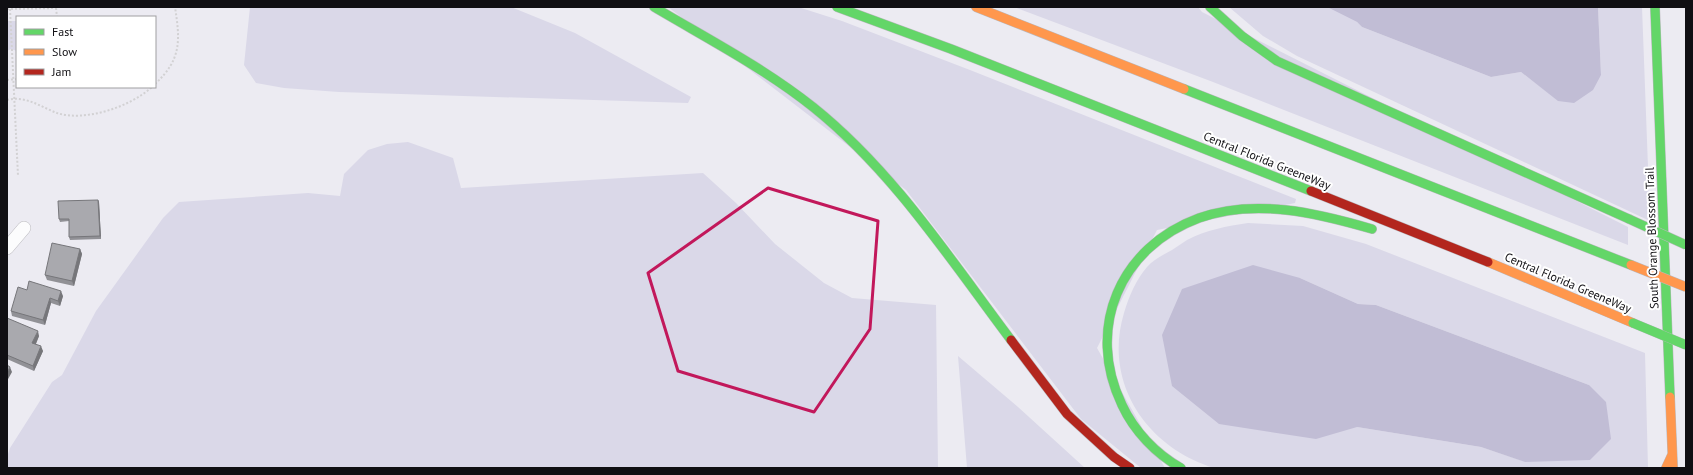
<svg xmlns="http://www.w3.org/2000/svg" width="1693" height="475" font-family="'PT Sans',sans-serif">
  <style>
    .green { fill: #dad8e8; fill-rule: evenodd }
    .water { fill: #c1bdd5 }
    .lines { fill: none; stroke-linecap: round; stroke-linejoin: round }
    .street-casing { stroke: #bab9be; stroke-width: 14 }
    .fast-casing { stroke: #bab9be; stroke-width: 10 }
    .slow-casing { stroke: #bab9be; stroke-width: 10 }
    .jam-casing { stroke: #bab9be; stroke-width: 10 }
    .path { stroke: #d2d1d3; stroke-width: 2; stroke-dasharray: 2 2; stroke-linecap: butt }
    .street { stroke: #fcfcfd; stroke-width: 13 }
    .fast { stroke: #63d668; stroke-width: 9 }
    .slow { stroke: #ff974d; stroke-width: 9 }
    .jam { stroke: #b3261e; stroke-width: 9 }
    .fast-bridge-casing { stroke: #bab9be; stroke-width: 10; stroke-linecap: butt }
    .slow-bridge-casing { stroke: #bab9be; stroke-width: 10; stroke-linecap: butt }
    .fast-bridge { stroke: #63d668; stroke-width: 9 }
    .slow-bridge { stroke: #ff974d; stroke-width: 9 }
    .wall { fill: #919196 }
    .shaded-wall { fill: #76767a }
    .building { fill: #a9a9ae; stroke: #76767a }
    .marked { fill: none; stroke: #c2185b; stroke-width: 3; stroke-linejoin: round }
    .labels { text-anchor: middle; stroke-width: 4; stroke-linejoin: round; paint-order: stroke }
    .street-label { font-size: 12px; fill: #100f13; stroke: #fff }
  </style>
  <rect width="100%" height="100%" fill="#ecebf2"/>
  <path class="green" d="M250,7H511L575,33L691,97L688,103L339,92L284,88L256,83L244,65Z
    M668,7H798L842,21L970,70L1296,199L1295,203L1157,230L1097,348L1165,468H1141L1081,419L906,190Z
    M1014,7H1198L1202,12L1628,227V245L1213,82Z
    M1229,7H1327L1357,22L1362,27L1491,77L1521,72L1558,100L1601,75L1598,7H1642L1650,221L1297,56L1263,36Z
    M7,21H17V51L11,49L7,51Z
    M408,142L453,158L461,188L703,173L736,203L775,244L824,283L852,298L936,305L938,468H7V457L10,448L52,382L62,375L96,311L163,218L179,202L308,193L340,196L344,174L368,150L387,144Z
    M1248,223L1303,226L1366,244L1645,353L1648,468H1214C1146,447 1103,382 1124,313C1129,296 1136,280 1147,267C1154,259 1163,255 1172,250C1177,247 1182,243 1187,240C1206,230 1227,226 1248,223ZM1300,278L1358,304L1376,305L1589,385L1526,462L1481,447L1357,427Z
    M958,356L1018,407L1085,468H967Z"/>
  <path class="water" d="M1327,7H1598L1601,75L1593,90L1574,103L1558,101L1521,72L1491,77L1362,27L1357,22Z
    M1253,265L1300,278L1358,304L1376,305L1589,385L1606,402L1611,439L1590,460L1525,462L1481,447L1357,427L1316,439L1219,424L1172,386L1162,335L1182,289Z"/>
  <g class="lines">
    <g class="street-casing">
      <path id="street" d="M7,248L24,228"/>
    </g>
    <g class="fast-casing">
      <path id="fast" d="M654,7C708,39 764,68 813,107C893,171 950,259 1011,340
        M837,7L951,49L1311,191
        M1210,7L1242,36L1277,61L1629,219
        M1655,7L1670,397
        M1184,89L1631,265
        M1181,468C1156,454 1134,431 1122,405C1085,328 1120,247 1199,218C1255,198 1317,213 1372,229"/>
    </g>
    <g class="slow-casing">
      <path id="slow" d="M976,7L1184,89
        M1488,262L1633,323
        M1670,397L1673,468
        M1666,468L1672,455"/>
    </g>
    <g class="jam-casing">
      <path id="jam" d="M1311,191L1488,262
        M1011,340L1067,414L1114,457L1130,468"/>
    </g>
    <path class="path" d="M56,8L57,17
      M7,9L56,8
      M10,9L18,176
      M7,80L17,79
      M155,84C182,59 180,40 175,7
      M7,100C25,95 41,107 57,113C85,122 130,107 152,87"/>
    <use href="#street" class="street"/>
    <use href="#fast" class="fast"/>
    <use href="#slow" class="slow"/>
    <use href="#jam" class="jam"/>
    <g class="fast-bridge-casing">
      <path id="fast-bridge" d="M1629,219L1686,245
        M1633,323L1686,345"/>
    </g>
    <g class="slow-bridge-casing">
      <path id="slow-bridge" d="M1631,265L1686,287"/>
    </g>
    <use href="#fast-bridge" class="fast-bridge"/>
    <use href="#slow-bridge" class="slow-bridge"/>
  </g>
  <path class="wall" d="M98,200L99,202L101,239L70,240L69,237V221L60,222L59,219Z
    M80,249L82,254L74,286L47,280L45,275Z
    M27,290L63,296L60,306L51,303L45,325L12,316L11,311Z
    M7,318L39,336L36,344L43,351L34,371L7,359Z"/>
  <path class="shaded-wall" d="M98,200L99,202L101,239L100,236Z
    M80,249L82,254L74,286L72,281Z
    M61,291L63,296L60,306L58,301Z
    M50,298L51,303L45,325L43,320Z
    M38,331L39,336L34,348L32,343Z
    M41,346L43,351L34,371L33,366Z
    M10,367L12,372L7,381V373Z"/>
  <path class="building" d="M98,200L100,236L69,237V219H59L58,201Z
    M52,243L80,249L72,281L45,275Z
    M29,281L61,291L58,301L50,298L43,320L11,311L18,287L27,290Z
    M7,318L38,331L32,343L41,346L33,366L7,355Z
    M7,365L10,367L7,373Z"/>
  <path class="marked" d="M768,188L878,221L870,329L814,412L678,371L648,273Z"/>
  <g class="labels">
    <g class="street-label">
      <text transform="translate(1267 161) rotate(22)" y="4">Central Florida GreeneWay</text>
      <text transform="translate(1652 238) rotate(-92)" y="4">South Orange Blossom Trail</text>
      <text transform="translate(1568 283) rotate(23)" y="4">Central Florida GreeneWay</text>
    </g>
  </g>
  <rect width="1693" height="475" fill="none" stroke="#100f13" stroke-width="16"/>
  <rect x="16" y="16" width="140" height="72" fill="#ffffff" stroke="#9f9fa1"/>
  <rect x="24" y="29" width="20" height="6" fill="#63d668" stroke="#9f9fa1"/>
  <text x="52" y="36" font-size="12" fill="#100f13">Fast</text>
  <rect x="24" y="49" width="20" height="6" fill="#ff974d" stroke="#9f9fa1"/>
  <text x="52" y="56" font-size="12" fill="#100f13">Slow</text>
  <rect x="24" y="69" width="20" height="6" fill="#b3261e" stroke="#9f9fa1"/>
  <text x="52" y="76" font-size="12" fill="#100f13">Jam</text>
</svg>
